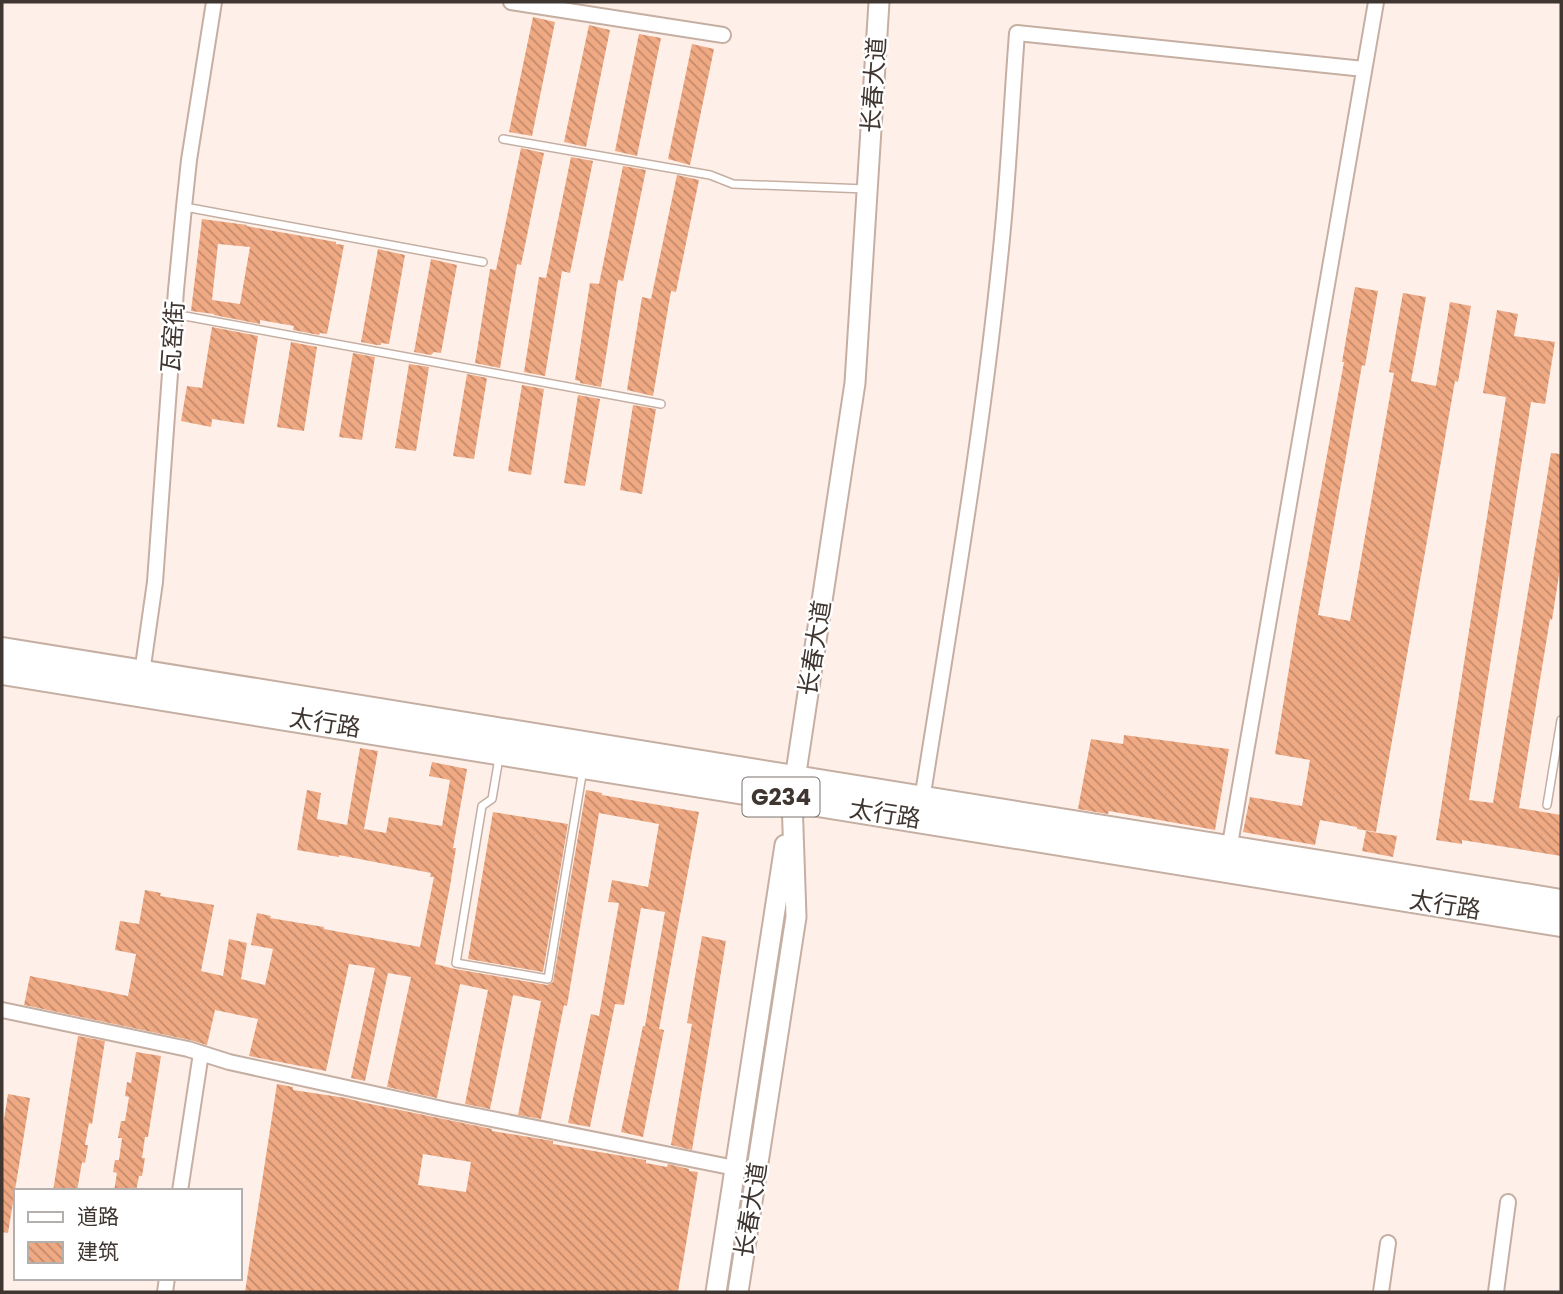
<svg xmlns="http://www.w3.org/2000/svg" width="1563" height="1294" font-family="Poppins,'Noto Sans SC',sans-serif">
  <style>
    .building { fill: url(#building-back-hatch); fill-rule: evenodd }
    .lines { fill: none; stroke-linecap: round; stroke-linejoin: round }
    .lane-casing { stroke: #c5afa3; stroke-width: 10 }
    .street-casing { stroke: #c5afa3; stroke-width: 18 }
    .secondary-casing { stroke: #c5afa3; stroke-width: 23 }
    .highway-casing { stroke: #c5afa3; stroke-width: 30 }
    .lane { stroke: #fff; stroke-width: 7 }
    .street { stroke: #fff; stroke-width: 14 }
    .secondary { stroke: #fff; stroke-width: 19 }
    .highway { stroke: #fff; stroke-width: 26 }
    .labels { text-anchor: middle; stroke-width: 5; stroke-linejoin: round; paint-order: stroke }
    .shield { fill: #fff; stroke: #79726f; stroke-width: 2 }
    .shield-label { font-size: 23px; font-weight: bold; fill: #3f3631 }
    .street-label { font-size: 24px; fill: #3f3631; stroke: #fff }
  </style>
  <defs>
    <pattern id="building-back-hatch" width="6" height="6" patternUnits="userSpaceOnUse" patternTransform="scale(1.75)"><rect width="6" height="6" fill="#efa983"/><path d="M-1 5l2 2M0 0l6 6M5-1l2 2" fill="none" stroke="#c38a6c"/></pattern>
  </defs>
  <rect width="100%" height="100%" fill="#fef0e8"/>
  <path class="building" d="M533,17L555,22L532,136L509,132Z
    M589,25L610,30L586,147L564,142Z
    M639,34L661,38L637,156L615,151Z
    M692,44L714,49L690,165L668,159Z
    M521,148L544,153L521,265L517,264L500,368L475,363L490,269L496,270Z
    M571,157L593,161L570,273L562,271L545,376L524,372L539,277L546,278Z
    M623,166L646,170L623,281L618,280L601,387L580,383V381L575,380L590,283L599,284Z
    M677,175L699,180L676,292L671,291L653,396L627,390L642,297L651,299Z
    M202,219L247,225L246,226L336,242V244L344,245L327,334L320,333L319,335L293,330L294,326L260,320V324L214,315V314L191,311ZM218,244L250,247L240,304L212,300Z
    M378,249L405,255L389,344L381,343V345H377L361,342Z
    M431,259L457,265L441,353L434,352L431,355L414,352Z
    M1355,287L1378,291L1365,366L1362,365L1318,615L1350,621L1394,373L1389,372L1403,293L1426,297L1411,381L1436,386L1450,302L1471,306L1458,382L1455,381L1376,832L1357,829V827L1320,820L1315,845L1243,832L1250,797L1302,806L1310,760L1275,754L1298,614L1344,362H1342Z
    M1497,310L1518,314L1514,336L1555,342L1545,404L1531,402L1469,800L1493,803L1551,453L1561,454V562L1552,620L1550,619L1519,808L1561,815V856L1462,840V844L1436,840L1506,397L1483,393Z
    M212,327L258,336L244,424L212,419L211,427L181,421L187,386L202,388Z
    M291,342L317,347L304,431L277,427Z
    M353,353L375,357L362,440L339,437Z
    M409,364L429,367L416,451L395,448Z
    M467,374L487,378L474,459L453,456Z
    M522,385L544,389L531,475L508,471Z
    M578,395L600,399L585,486L564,483Z
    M633,405L656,409L642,494L620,490Z
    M1124,735L1229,749L1215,830L1109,811L1108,814L1078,809L1091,739L1123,744Z
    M360,748L378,751L364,829L386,833L389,817L442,826L450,780L429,776L432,762L467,769L453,848H456L450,886L435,964L455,969L547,985L553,982L586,790L602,793V795L699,812L659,1029L664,1030L643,1137L621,1132L643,1026H645L665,912L641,908L624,1005L615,1004L590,1127L568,1123L591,1014L599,1016L619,903L608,902L612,880L648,887L659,824L599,813L567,1006L564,1005L541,1119L518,1115L541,1001L513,995L490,1109L465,1104L488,990L460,984L437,1098L387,1087L411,977L388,973L365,1081L351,1078L375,968L349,964L326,1071L249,1056L258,1019L215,1010L207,1045L190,1040L24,1005L30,976L128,996L136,954L115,950L120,921L139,924L145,890L161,893L160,896L214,905L201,971L223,976L229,939L247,943L241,979L265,985L273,949L251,945L257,913L271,916L270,918L324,927V929L420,947L434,877H430L431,873L339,855V857L297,850L307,790L321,793L317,819L347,825Z
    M493,812L568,824L543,972L468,959Z
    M1366,831L1397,836L1393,857L1362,851Z
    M702,936L726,941L692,1150L671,1145L692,1024L687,1023Z
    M78,1036L105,1041L103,1053L92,1124L89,1123L85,1145H88L85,1163L82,1162L77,1191H53Z
    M136,1052L161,1056L148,1137H145L142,1158H145L142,1176H139L136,1191H114L117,1173L113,1172L115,1160H119L122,1138H118L121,1121H125L129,1097L125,1096L127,1082L131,1083Z
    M277,1084L293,1087V1090L346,1098L361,1102L492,1129V1131L553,1141V1144L646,1160V1163L667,1167L668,1164L689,1169V1171L698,1172L678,1292L658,1290V1292H245ZM423,1154L471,1162L466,1192L418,1185Z
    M8,1094L30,1098L8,1233L2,1232V1132Z"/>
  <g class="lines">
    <g class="lane-casing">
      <path id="lane" d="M503,139L710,175L733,184L866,189
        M185,207L483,262
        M174,314L661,404
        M499,758L492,799L482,806L456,963L548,979L583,769
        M1547,805L1561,720"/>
    </g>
    <g class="street-casing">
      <path id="street" d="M511,2L723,35
        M142,673L155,582L176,290L184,207L189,160L214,2
        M922,800C952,610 985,420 1003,228C1009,163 1012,98 1017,33L1364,69
        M1229,850L1376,2
        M2,1010L188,1049L229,1062L447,1110L735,1168
        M180,1191L201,1053
        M165,1292L167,1278
        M1381,1292L1388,1243
        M1496,1292L1508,1202"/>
    </g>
    <g class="secondary-casing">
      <path id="secondary" d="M716,1292L785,845
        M738,1292L796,917L792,799L855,383L879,2"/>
    </g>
    <g class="highway-casing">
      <path id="highway" d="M2,651L1561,903
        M2,671L1561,923"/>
    </g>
    <use href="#lane" class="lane"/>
    <use href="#street" class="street"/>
    <use href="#secondary" class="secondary"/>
    <use href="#highway" class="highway"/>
  </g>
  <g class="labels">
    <rect class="shield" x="742.5" y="777.5" width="77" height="39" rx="5"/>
    <g class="shield-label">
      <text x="781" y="805">G234</text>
    </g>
    <g class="street-label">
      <text transform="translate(874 85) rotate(-86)" y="8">长春大道</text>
      <text transform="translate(173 337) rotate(-86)" y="8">瓦窑街</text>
      <text transform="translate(815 648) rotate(-81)" y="8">长春大道</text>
      <text transform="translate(325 723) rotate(9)" y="8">太行路</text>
      <text transform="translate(885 814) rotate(9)" y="8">太行路</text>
      <text transform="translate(1445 905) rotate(9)" y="8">太行路</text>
      <text transform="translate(751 1210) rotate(-81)" y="8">长春大道</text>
    </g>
  </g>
  <rect width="1563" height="1294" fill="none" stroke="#3f3631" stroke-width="7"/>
  <rect x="14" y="1189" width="228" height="91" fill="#ffffff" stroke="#b2afad" stroke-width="2"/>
  <rect x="28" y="1212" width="35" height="10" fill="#ffffff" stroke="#b2afad" stroke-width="2"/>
  <text x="77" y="1224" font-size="21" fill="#3f3631">道路</text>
  <rect x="28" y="1242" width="35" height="21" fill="url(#building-back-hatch)" stroke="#b2afad" stroke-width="2"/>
  <text x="77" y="1259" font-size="21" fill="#3f3631">建筑</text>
</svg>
